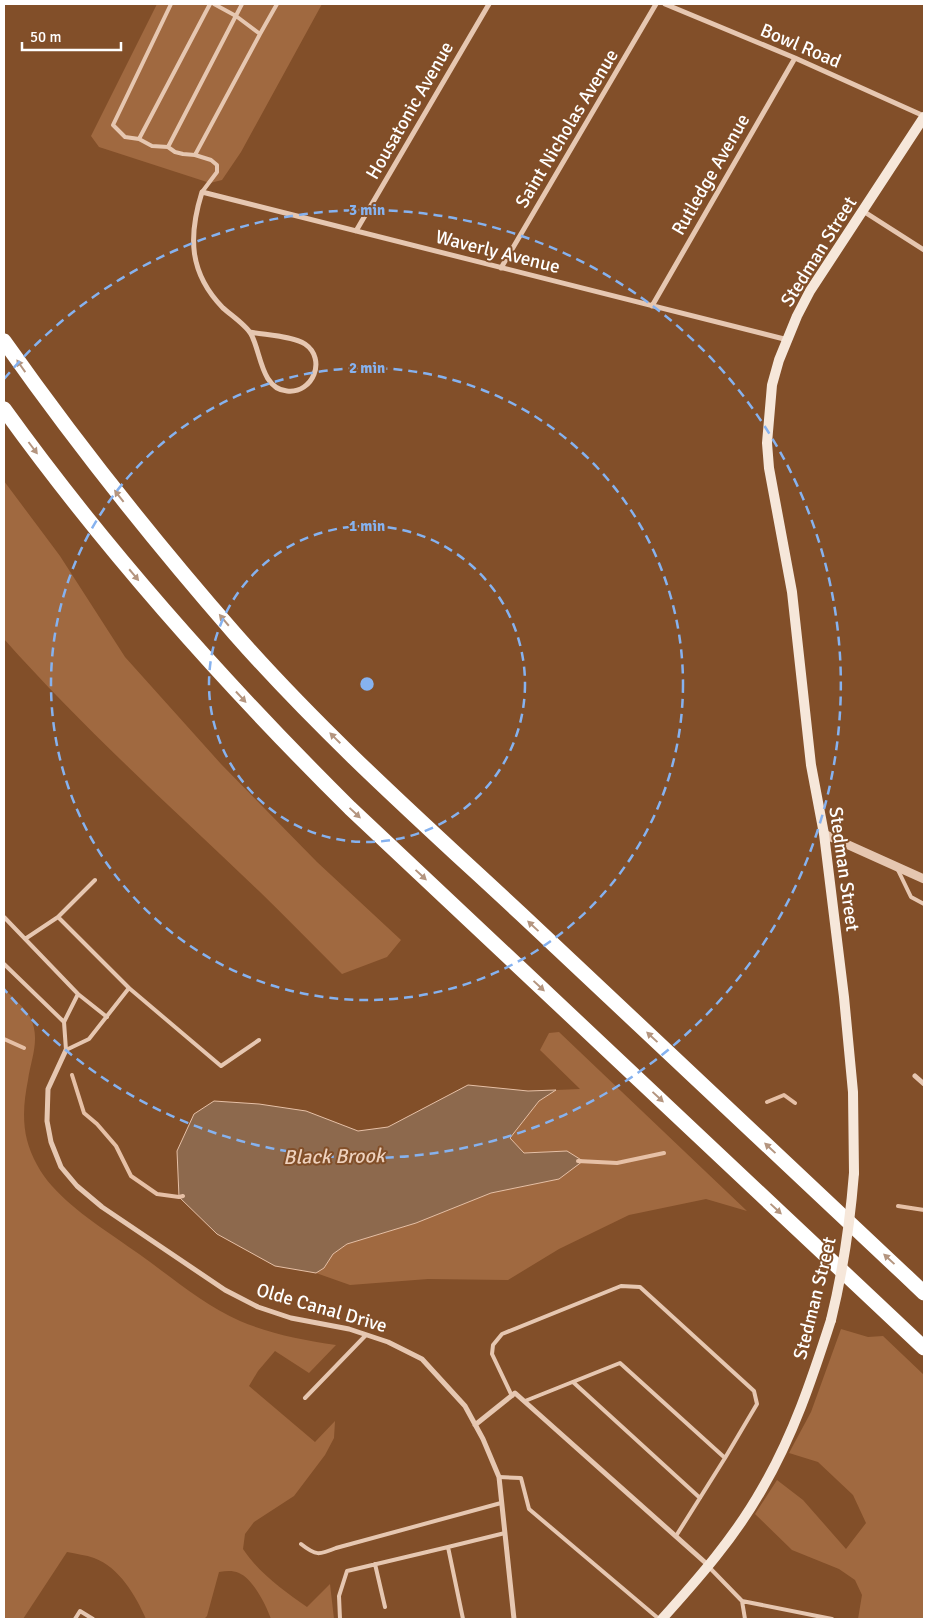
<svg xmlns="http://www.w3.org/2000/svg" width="928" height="1623" font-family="Signika,sans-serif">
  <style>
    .green { fill: #a06940 }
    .water { fill: #8d694d; stroke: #e6c0a6 }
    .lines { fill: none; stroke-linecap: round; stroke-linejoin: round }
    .stream { stroke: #e6c0a6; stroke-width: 4 }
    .service { stroke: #e6c7b1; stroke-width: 4 }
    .minor { stroke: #e6c7b1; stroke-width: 5 }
    .tertiary { stroke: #e6c7b1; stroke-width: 9 }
    .secondary { stroke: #f6e7da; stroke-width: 10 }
    .motorway { stroke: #fff; stroke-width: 15 }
    .secondary-bridge { stroke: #f6e7da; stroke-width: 10 }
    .oneway { fill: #b4957f }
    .ring { fill: none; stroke: #86b2ef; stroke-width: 2.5; stroke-dasharray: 9 6 }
    .labels { text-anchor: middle; stroke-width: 4; stroke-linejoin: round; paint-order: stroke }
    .street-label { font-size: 19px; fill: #fff; stroke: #824f29 }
    .water-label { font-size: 20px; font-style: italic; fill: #eed1bd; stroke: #824f29 }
    .centre { fill: #86b2ef; stroke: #824f29; stroke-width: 2.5 }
    .ring-label { font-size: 15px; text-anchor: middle; font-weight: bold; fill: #86b2ef; stroke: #824f29; stroke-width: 4; stroke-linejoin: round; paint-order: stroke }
  </style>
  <rect width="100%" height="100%" fill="#824f29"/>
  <path class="green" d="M157,4H322L241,152L222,180L210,183L99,147L91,136Z
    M4,481L60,556L125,657L221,764L317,862L401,940L387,957L342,974C314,946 287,918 259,891C172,808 83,728 4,639Z
    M4,989C12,997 24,1007 30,1017C41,1038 31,1059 28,1080C24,1100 22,1120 27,1140C31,1156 41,1174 52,1186C75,1212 111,1234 139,1254C171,1277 204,1305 240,1321C271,1334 303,1340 336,1345L309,1373L275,1351L258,1371L249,1386L315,1442L335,1421L334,1438L325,1455L294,1496L254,1522L245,1534L243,1549C259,1573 283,1590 307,1607L330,1584L334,1619H271C266,1605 253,1579 239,1573C232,1570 226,1571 219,1572L207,1616L204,1619H146C136,1596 119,1567 94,1558C86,1555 76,1554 67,1552L23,1619H4Z
    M559,1032L747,1211L706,1199L629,1215L559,1249L508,1280L428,1279L350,1285L316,1273L324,1268L333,1254L347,1244L416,1223L491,1193L559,1179L566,1151L524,1153L510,1138L539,1101L556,1090L580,1089L540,1050L549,1033Z
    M841,1329L868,1337L883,1336L924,1375V1619H858L862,1595L855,1580L839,1569L792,1550L755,1514L777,1480L803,1500L846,1549L866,1523L853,1495L818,1462L789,1453L811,1412Z"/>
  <path class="water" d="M468,1085L528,1091L556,1090L539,1101L510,1138L524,1153L567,1151L583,1161L559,1179L491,1193L416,1223L347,1244L333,1254L324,1268L316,1273L275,1266L217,1234L179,1197L177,1151L194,1114L214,1101L259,1104L306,1111L358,1131L388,1127Z"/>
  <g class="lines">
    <path class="stream" d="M4,1039L24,1048
      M72,1075L84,1113L97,1124L116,1146L131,1176L157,1194L179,1197L183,1196
      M767,1102L784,1095L795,1103
      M578,1161L617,1163L664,1153
      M898,1206L924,1210"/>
    <path class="service" d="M214,4L236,16L260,34L277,4
      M139,139L125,137L113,125L171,4
      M168,147L242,4
      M195,155L260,34
      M202,192L217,172V165L211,160L195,155L183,154L175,152L168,147L152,146L139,139L210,4
      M897,868L911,897L924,904
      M4,917L78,994L107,1017
      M58,917L95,880
      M25,939L58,917L129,988
      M4,964L64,1022
      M78,994L64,1022L66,1050L89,1039L129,988L221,1066L259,1040
      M573,1382L700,1498
      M512,1396L492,1354L493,1345L502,1334L621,1286L640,1287L754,1391L757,1404L725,1458
      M305,1398L366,1335
      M525,1401L620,1363L725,1458L676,1536
      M499,1477L521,1478L529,1509L659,1619
      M301,1544C316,1556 319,1555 336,1548L501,1503
      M448,1547L505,1533
      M375,1564L385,1607
      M708,1566L742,1601L832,1619
      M742,1601L745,1619
      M75,1619L80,1611L93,1619
      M340,1619L339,1596L347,1571L448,1547L463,1619"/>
    <path class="minor" d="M665,4L795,58L924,116
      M863,211L924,250
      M356,231L489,4
      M501,268L656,4
      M652,306L795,58
      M250,332C265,335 293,336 305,344C327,359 313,394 287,391C261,389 261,352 251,334C246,325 231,315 223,308C189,273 188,237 202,192L788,340
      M66,1050L48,1089L47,1121L51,1142L61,1167L77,1186L102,1207L225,1290L258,1307L291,1318L349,1329L388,1342L422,1359L465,1406L483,1439L499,1477L514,1619
      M915,1076L924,1084
      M475,1425L515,1393L708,1565"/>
    <path class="tertiary" d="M824,834L924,879"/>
    <path class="secondary" d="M854,1173L853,1092L844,997L824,834L811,765L792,592L769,468L767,443L772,385L779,360L797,316L810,291L924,117
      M662,1619C698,1579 735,1537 762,1489C793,1436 812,1379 831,1320"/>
    <path class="motorway" d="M4,341C76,443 153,540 235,634C323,734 423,823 521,914C655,1040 790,1166 924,1293
      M4,409C107,552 225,684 350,808L924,1348"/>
    <path class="secondary-bridge" d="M831,1320C843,1271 850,1224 854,1173"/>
  </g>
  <defs><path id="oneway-solid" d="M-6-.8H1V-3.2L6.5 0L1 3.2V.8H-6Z" transform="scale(1.25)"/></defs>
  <g class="oneway">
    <use href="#oneway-solid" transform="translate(21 366) rotate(-125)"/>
    <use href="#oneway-solid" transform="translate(33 448) rotate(53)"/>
    <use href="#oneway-solid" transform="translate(119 496) rotate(-128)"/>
    <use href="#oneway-solid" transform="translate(134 575) rotate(50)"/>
    <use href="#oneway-solid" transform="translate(224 620) rotate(-130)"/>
    <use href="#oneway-solid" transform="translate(241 697) rotate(47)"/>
    <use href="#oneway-solid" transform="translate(335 738) rotate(-135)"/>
    <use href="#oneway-solid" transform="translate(355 813) rotate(43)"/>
    <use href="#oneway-solid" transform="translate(421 875) rotate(43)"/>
    <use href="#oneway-solid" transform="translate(533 926) rotate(-137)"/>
    <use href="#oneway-solid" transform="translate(539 986) rotate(43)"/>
    <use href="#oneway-solid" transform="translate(652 1037) rotate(-137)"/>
    <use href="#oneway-solid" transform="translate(658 1097) rotate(43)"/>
    <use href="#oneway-solid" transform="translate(770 1148) rotate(-137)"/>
    <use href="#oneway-solid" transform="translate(776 1209) rotate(43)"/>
    <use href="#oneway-solid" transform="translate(889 1259) rotate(-137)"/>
  </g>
  <g class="ring">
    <circle cx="367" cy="684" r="158"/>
    <circle cx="367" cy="684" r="316"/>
    <path d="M4 379A474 474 0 1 1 4 989"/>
  </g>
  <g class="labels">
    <g class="street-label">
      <text transform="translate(801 45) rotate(23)" y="7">Bowl Road</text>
      <text transform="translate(409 110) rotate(-60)" y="7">Housatonic Avenue</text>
      <text transform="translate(566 128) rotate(-59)" y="7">Saint Nicholas Avenue</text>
      <text transform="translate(710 174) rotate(-60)" y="7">Rutledge Avenue</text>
      <text transform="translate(498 251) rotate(14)" y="7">Waverly Avenue</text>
      <text transform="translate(818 251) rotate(-58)" y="7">Stedman Street</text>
      <text transform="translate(845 869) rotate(82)" y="7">Stedman Street</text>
      <text transform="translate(814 1298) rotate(-76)" y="7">Stedman Street</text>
      <text transform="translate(322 1307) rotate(16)" y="7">Olde Canal Drive</text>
    </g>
    <g class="water-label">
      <text transform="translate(334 1156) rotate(-1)" y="7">Black Brook</text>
    </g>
  </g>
  <circle cx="367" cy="684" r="8" class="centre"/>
  <g class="ring-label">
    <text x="367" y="215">3 min</text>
    <text x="367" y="373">2 min</text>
    <text x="367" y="531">1 min</text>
  </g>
  <rect width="928" height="1623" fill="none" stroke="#ffffff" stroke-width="10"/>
  <path d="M22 42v8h99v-8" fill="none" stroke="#ffffff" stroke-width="2.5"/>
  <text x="30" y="42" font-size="15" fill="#ffffff" stroke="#824f29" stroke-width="4" paint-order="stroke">50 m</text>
</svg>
